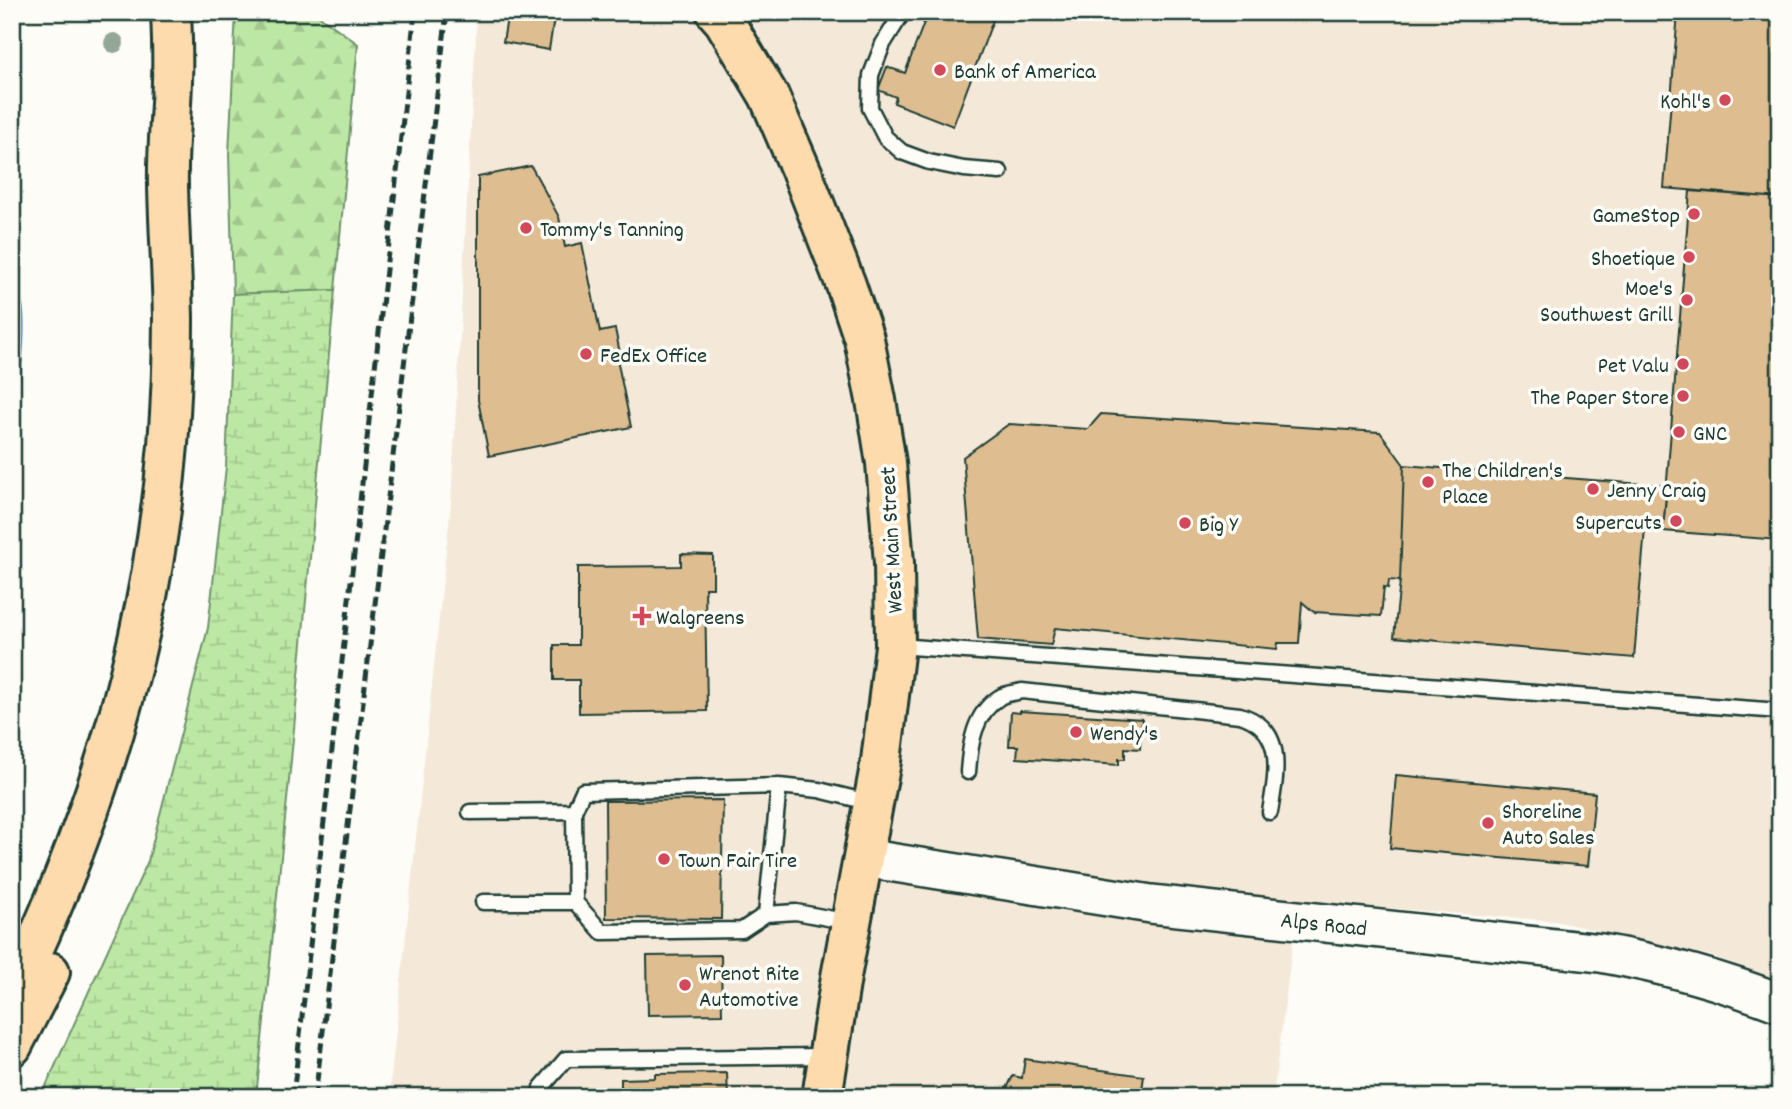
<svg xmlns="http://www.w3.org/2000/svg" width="1792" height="1109" font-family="Dekko,sans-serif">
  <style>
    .built { fill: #f4e9d8 }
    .forest { fill: url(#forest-firs); stroke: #6e926c; stroke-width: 2 }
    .wetland { fill: url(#wetland-marsh); stroke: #6e926c; stroke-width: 2 }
    .water { fill: url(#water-waves); stroke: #6c96ac; stroke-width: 2 }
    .building { fill: #debe91; stroke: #1f3d34; stroke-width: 2 }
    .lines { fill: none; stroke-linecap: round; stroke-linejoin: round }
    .service-casing { stroke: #1f3d34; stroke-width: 19 }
    .tertiary-casing { stroke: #1f3d34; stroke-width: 42 }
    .primary-casing { stroke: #1f3d34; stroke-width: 44 }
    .motorway-casing { stroke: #1f3d34; stroke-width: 44 }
    .service { stroke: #fdfcf7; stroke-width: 14 }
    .tertiary { stroke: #fdfcf7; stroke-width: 37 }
    .primary { stroke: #fedbac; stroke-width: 38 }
    .motorway { stroke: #fedbac; stroke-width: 38 }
    .rail { stroke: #1f3d34; stroke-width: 5; stroke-dasharray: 10 5; stroke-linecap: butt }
    .tree { fill: #94a698 }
    .poi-dot { fill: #d1495b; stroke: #fdfcf7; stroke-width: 2.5 }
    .labels { text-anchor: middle; stroke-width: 7; stroke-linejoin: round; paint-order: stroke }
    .poi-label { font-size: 23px; fill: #1f3d34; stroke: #fdfcf7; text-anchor: start }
    .street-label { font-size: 23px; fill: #1f3d34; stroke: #fdfcf7 }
  </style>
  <defs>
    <pattern id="forest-firs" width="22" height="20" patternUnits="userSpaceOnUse" patternTransform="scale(1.75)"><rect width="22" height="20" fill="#bde7a4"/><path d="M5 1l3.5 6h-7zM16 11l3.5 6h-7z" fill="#a2c78e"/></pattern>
    <pattern id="wetland-marsh" width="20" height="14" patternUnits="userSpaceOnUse" patternTransform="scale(1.75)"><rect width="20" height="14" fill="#bde7a4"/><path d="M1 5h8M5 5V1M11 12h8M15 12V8" fill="none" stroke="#a2c78e"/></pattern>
    <pattern id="water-waves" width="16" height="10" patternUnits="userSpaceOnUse" patternTransform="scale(1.75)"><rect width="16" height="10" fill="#9fd1fc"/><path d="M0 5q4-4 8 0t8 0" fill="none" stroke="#88b4d9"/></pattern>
  </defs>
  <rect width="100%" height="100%" fill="#fdfcf7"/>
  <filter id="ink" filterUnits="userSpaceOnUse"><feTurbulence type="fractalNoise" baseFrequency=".0143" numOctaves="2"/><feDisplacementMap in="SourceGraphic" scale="14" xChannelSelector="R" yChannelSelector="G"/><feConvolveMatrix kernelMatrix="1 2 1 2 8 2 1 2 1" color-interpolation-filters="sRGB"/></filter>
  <g filter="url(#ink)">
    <path class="built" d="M477,12H1780V980L1708,955L1554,921L1298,901L1273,1097H389L451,503Z"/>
    <path class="forest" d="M236,12H314L358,44L335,290L233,294L229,154Z"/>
    <path class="wetland" d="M335,290L290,771L256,1097H41L148,861L208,628L226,467L233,294Z"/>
    <path class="water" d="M12,294L20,295C29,325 19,382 15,414L12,418Z"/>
    <path class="building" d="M508,12H555L549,50L503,42Z
      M928,12H974L993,20L953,126L894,103L896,97L878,90L887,67L905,73Z
      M1678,12H1780V198L1664,188Z
      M531,166L559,217L565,247L582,243L600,332L615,329L620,353L616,354L631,427L489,456L478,400V177Z
      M1690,191L1780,198V540L1663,531Z
      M1101,414L1380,432L1404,465L1400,581L1389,580L1388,588L1384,587L1381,616L1314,612L1302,602L1299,643H1278L1277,649L1055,628L1051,645L978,639L963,457L1009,424L1088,429Z
      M1404,465L1667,486L1663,531L1645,529L1634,658L1394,637L1400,581Z
      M681,554L713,555V588H705L707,711L579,713V680H554V645H578V567L681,566Z
      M1020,711L1142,719L1140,749L1125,748V759H1119V765L1017,758L1018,746H1009L1011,712L1020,713Z
      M1396,775L1595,793L1588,866L1390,848Z
      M723,800L721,919L606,918L605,801Z
      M721,955L722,1014L648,1015L647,956Z
      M1025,1059L1144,1076L1141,1097H1006L1007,1088L1013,1076L1022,1078Z
      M727,1073L728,1097H621V1079L655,1078V1074Z"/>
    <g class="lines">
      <g class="service-casing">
        <path id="service" d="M903,12L883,44L871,75L870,108L885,137L902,152L929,162L964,169L1000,172
          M898,646L1780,711
          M968,772C970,744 974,713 1000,697C1006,693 1015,693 1022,691L1240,715C1287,729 1276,775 1270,812
          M470,812L574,811
          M483,902H575
          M766,914L779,786
          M849,922L796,912L766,914L742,930L602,932L575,902L574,811L583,791L779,786L819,790L872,803
          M541,1097V1088L566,1059L827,1056"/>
      </g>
      <g class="tertiary-casing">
        <path id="tertiary" d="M864,858L1151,904L1601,953C1662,964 1721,980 1780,1003"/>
      </g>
      <g class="primary-casing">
        <path id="primary" d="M716,12L724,21L769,96L803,175L846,285L864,339L876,400L886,463L894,563L895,646L881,761L841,977L822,1097"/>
      </g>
      <g class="motorway-casing">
        <path id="motorway" d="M12,995C96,821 152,638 168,445C171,403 173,360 173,318C172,274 169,230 168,186C167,151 171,116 172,81C173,58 172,35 171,12
          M12,1046L50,972"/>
      </g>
      <use href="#service" class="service"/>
      <use href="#tertiary" class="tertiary"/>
      <use href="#primary" class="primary"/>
      <use href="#motorway" class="motorway"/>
      <path class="rail" d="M293,1097L415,12
        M315,1097L447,12"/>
    </g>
    <circle class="tree" cx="114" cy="43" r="10"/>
  </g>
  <g class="poi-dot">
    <circle cx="940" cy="70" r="7"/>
    <circle cx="1725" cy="100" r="7"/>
    <circle cx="1694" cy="214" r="7"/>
    <circle cx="526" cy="228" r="7"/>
    <circle cx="1689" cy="257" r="7"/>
    <circle cx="1687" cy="300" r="7"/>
    <circle cx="586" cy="354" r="7"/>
    <circle cx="1683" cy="364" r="7"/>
    <circle cx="1683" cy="396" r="7"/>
    <circle cx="1679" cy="432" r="7"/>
    <circle cx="1428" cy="482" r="7"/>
    <circle cx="1593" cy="489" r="7"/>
    <circle cx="1676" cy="521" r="7"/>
    <circle cx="1185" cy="523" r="7"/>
    <path d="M638.5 605.5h7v7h7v7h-7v7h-7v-7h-7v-7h7z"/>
    <circle cx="1076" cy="732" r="7"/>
    <circle cx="1488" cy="823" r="7"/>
    <circle cx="664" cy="859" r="7"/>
    <circle cx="685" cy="985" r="7"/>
  </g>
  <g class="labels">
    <g class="poi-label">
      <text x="954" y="78">Bank of America</text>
      <text x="1711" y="108" text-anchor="end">Kohl's</text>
      <text x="1680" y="222" text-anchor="end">GameStop</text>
      <text x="540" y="236">Tommy's Tanning</text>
      <text x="1675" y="265" text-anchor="end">Shoetique</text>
      <text x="1673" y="295" text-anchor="end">Moe's<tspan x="1673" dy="26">Southwest Grill</tspan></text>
      <text x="600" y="362">FedEx Office</text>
      <text x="1669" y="372" text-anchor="end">Pet Valu</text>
      <text x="1669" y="404" text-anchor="end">The Paper Store</text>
      <text x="1693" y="440">GNC</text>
      <text x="1442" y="477">The Children's<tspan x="1442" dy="26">Place</tspan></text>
      <text x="1607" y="497">Jenny Craig</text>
      <text x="1662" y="529" text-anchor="end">Supercuts</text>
      <text x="1199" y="531">Big Y</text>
      <text x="656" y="624">Walgreens</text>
      <text x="1090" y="740">Wendy's</text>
      <text x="1502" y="818">Shoreline<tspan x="1502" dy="26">Auto Sales</tspan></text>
      <text x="678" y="867">Town Fair Tire</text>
      <text x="699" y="980">Wrenot Rite<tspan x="699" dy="26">Automotive</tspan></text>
    </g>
    <g class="street-label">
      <text transform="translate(890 540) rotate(-93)" y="8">West Main Street</text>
      <text transform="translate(1324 923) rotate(6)" y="8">Alps Road</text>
    </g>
  </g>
  <rect width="1792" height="1109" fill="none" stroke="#fdfcf7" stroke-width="42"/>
  <rect x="21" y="21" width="1750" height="1067" fill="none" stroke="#1f3d34" stroke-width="2.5" filter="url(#ink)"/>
</svg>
